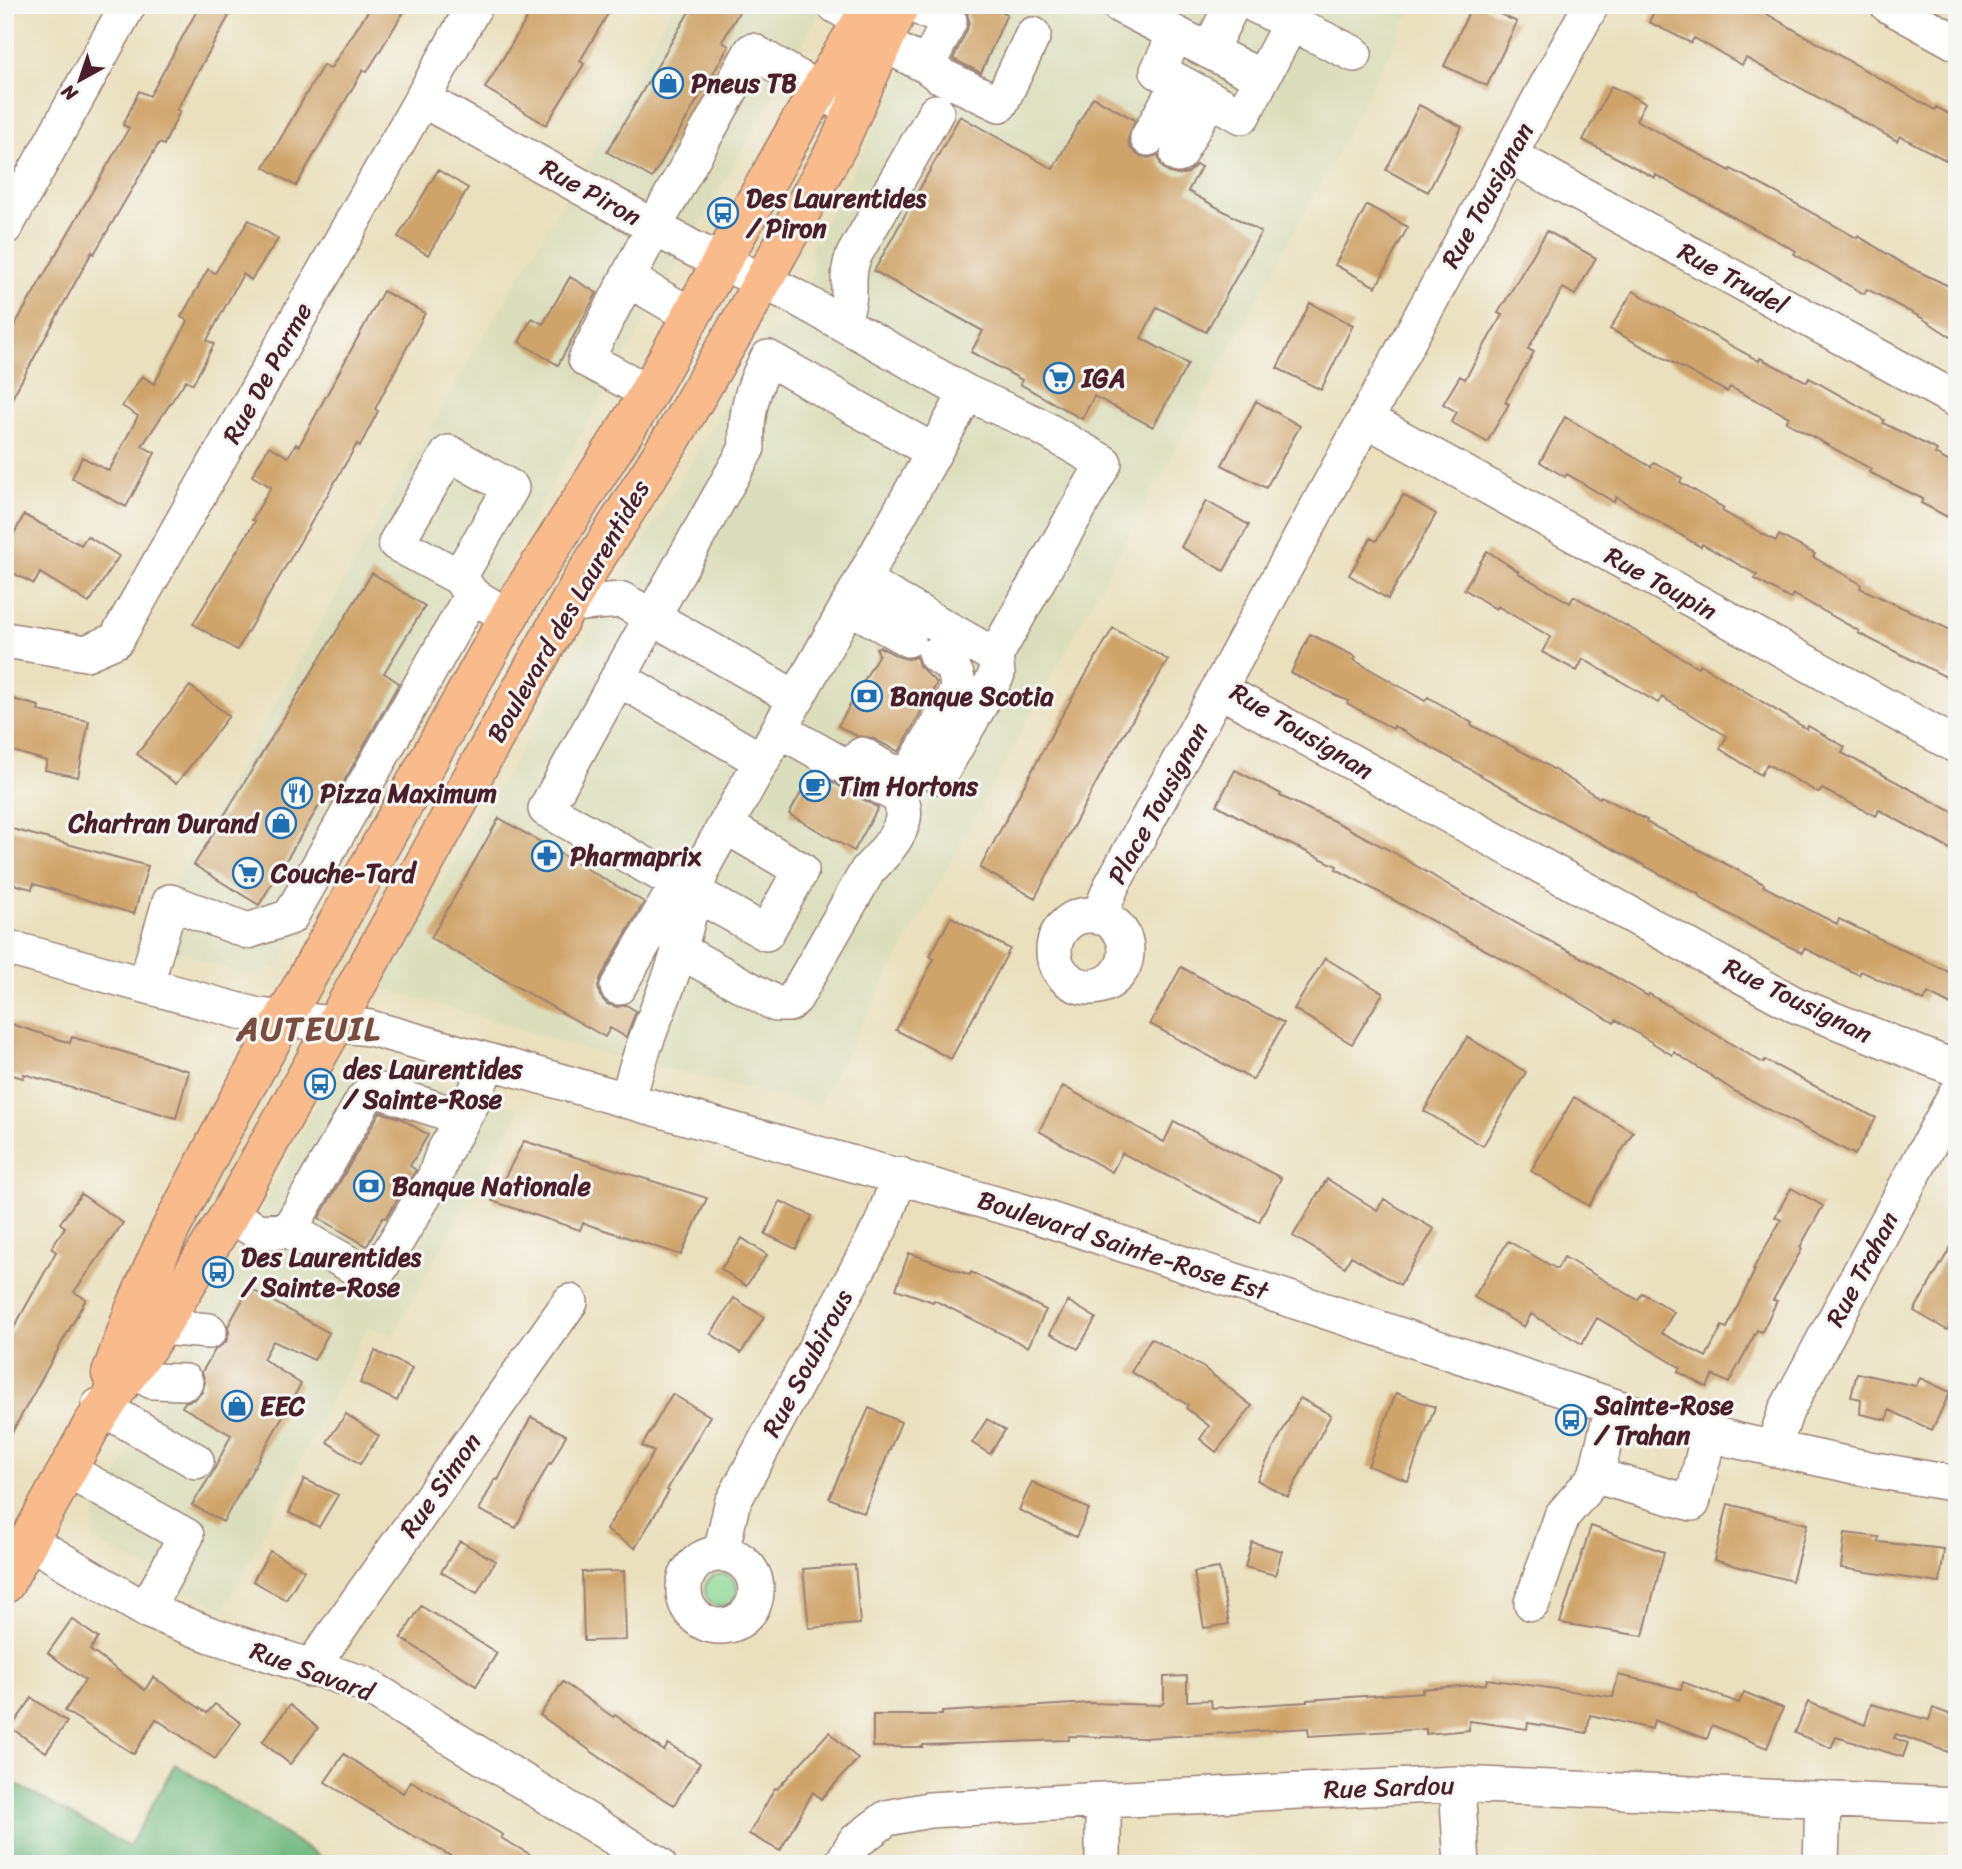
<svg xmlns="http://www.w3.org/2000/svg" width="1962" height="1869" font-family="Sriracha,sans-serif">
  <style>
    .built { fill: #dbdebc }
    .green { fill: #8bd895; stroke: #6a7c60; stroke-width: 2 }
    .forest { fill: #70b87e; stroke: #5d6c54; stroke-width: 2 }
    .building { fill: #cfa46a }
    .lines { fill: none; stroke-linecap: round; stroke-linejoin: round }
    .minor-casing { stroke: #9a8074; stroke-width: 38 }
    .major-casing { stroke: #9a8074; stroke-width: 41 }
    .minor { stroke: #fff; stroke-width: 35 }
    .major { stroke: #fabb8c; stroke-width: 38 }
    .labels { text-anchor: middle; stroke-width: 6; stroke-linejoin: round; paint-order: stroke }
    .poi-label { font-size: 26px; font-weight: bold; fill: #4a1f2b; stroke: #f6f6f2; text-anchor: start }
    .street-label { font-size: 26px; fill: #4a1f2b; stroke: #f6f6f2 }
    .district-label { font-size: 33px; font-weight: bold; letter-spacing: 2px; fill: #794e41; stroke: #f6f6f2 }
  </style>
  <rect width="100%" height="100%" fill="#f6f6f2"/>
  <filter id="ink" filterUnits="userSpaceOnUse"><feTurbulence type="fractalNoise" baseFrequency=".0143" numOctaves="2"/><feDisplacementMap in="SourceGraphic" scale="14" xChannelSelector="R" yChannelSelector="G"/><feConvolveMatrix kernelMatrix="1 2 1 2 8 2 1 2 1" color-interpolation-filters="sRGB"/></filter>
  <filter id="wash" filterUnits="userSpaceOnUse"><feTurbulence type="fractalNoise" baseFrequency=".00686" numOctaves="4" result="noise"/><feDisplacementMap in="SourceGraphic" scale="28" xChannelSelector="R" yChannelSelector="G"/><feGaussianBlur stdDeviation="1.57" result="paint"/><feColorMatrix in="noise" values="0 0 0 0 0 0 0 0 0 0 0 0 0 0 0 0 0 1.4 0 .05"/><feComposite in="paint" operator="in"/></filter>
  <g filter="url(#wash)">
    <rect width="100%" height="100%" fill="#eae0bd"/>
    <path class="built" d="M673,5H825L279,966L249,976L141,941L468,362L588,161Z
      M942,5H1414L1329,168L818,1105L601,1054L381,987L766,335L783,329L814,270L810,250Z
      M369,1065L521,1108L393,1335L368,1327L225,1610L93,1541L95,1514L232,1267L329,1082Z"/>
    <path class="green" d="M705 1590a16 16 0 1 1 32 0a16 16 0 1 1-32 0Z"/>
    <path class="forest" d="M175,1764L331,1864H5V1778L129,1847Z"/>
    <g id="blocks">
      <path class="building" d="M200,5H235L177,110L180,111L164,145L159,143L94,254L92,252L5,411V342L129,128L123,125L139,91L150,96Z
        M372,5H408L367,72L363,70L296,186L264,167L323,65L330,69Z
        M535,5H613L580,61L584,64L546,125L485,88Z
        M693,5H743L722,42L729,46L652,178L607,152Z
        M971,5H988L1007,14L981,73L953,59L967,30L969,20L967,14Z
        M1472,5H1481L1517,22L1487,86L1444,66Z
        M1657,5H1751L1935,110L1936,107L1957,118V166L1900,136L1897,141L1746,58L1742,65L1694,38L1691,43L1649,22Z
        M1611,86L1645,103L1636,120L1730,171L1731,169L1773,191L1857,238L1858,236L1905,265L1957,290V341L1922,318L1867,289L1864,294L1794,254L1796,251L1742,222L1656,175L1655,178L1583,140Z
        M1093,97L1135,120L1128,139L1130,148L1138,155L1148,158L1158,155L1161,166L1169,173L1178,175L1188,173L1196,165L1201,167L1188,191L1261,232L1206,332L1157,307L1141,338L1188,364L1153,427L1094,396L1082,419L1020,384L1022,380L971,352L983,331L874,271L960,116L1053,169Z
        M1419,105L1462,127L1428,192L1386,170Z
        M438,170L468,188L428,255L398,237Z
        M1367,205L1408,227L1376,287L1335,265Z
        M249,220L278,239L251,280L243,274L207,340L214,344L193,384L186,380L142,446L155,453L126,507L72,478L82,457L109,471L138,416L122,406L142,376L154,384L188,321L181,317L208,269L215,273Z
        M1547,231L1596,258L1575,295L1563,288L1528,349L1534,352L1505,402L1509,404L1487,442L1451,422L1457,412L1443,404L1460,376L1465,379L1502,315L1498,313Z
        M570,277L597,293L558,365L519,342L532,318L543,324Z
        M383,291L425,313L375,409L378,411L360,446L357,444L237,650L193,624L255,521L252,520L271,487L252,476L269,446L288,457L296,444L299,446Z
        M1633,291L1759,361L1760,358L1807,382L1809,378L1884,420L1883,423L1937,450L1935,454L1957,466V522L1921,503L1923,499L1869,472L1871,469L1786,422L1789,417L1730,387L1727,392L1610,329Z
        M1310,303L1353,325L1321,390L1277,368Z
        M1256,401L1300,426L1266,488L1222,465Z
        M1565,417L1651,467L1654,462L1682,478L1680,482L1724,508L1722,511L1776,541L1779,535L1815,554L1813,557L1861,584L1860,588L1957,633V660L1948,678L1858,633L1859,631L1793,594L1790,599L1755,579L1757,575L1702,544L1701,547L1616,497L1614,502L1567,474L1565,477L1540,462Z
        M1403,495L1436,514L1388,599L1349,575L1371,538L1376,541Z
        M1206,501L1249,525L1224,571L1181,547Z
        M24,515L81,545L87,536L119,556L89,603L40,573L34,584L5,569V550Z
        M1487,551L1519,572L1518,573L1570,603L1574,596L1698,667L1700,664L1807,729L1808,726L1845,747L1842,753L1957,814V853L1879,810L1876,816L1822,789L1819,793L1767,764L1761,775L1720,749L1727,736L1662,697L1658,703L1583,659L1577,671L1542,652L1551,637L1497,606L1496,609L1464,589Z
        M372,573L425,606L384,673L399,683L333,801L325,796L259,905L194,865Z
        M1113,628L1168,660L1108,761L1035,898L980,868L1057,724Z
        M1310,634L1356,657L1354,660L1425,701L1428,697L1472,723L1471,725L1540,761L1600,798L1601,796L1647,820L1646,822L1764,884L1763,886L1837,924L1839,919L1957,976V1008L1928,993L1924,1001L1861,971L1859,975L1804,948L1802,953L1758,930L1699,897L1700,895L1577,830L1394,726L1393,729L1347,703L1348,701L1291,673Z
        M880,647L899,657L908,659L916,657L919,666L937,683L899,752L872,738L857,736L838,726L879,654L876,648Z
        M190,686L229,716L176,784L137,754Z
        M5,697L39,706L38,711L89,721L78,777L45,770L47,761L5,749Z
        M1235,770L1281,794L1280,796L1340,824L1393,852L1472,899L1473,898L1530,931L1590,962L1648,996L1649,994L1763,1063L1765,1060L1876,1118L1855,1155L1736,1092L1674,1052L1672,1055L1616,1020L1614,1023L1556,988L1336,869L1337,866L1277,838L1217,805Z
        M813,771L878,808L854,851L789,814Z
        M499,818L644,902L601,977L598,986L600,996L607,1004L617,1007L626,1005L636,1011L626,1037L610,1028L605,1037L431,938Z
        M5,827L148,866L134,914L34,884L32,889L5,882Z
        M951,917L1010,949L951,1059L896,1030L934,959L930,956Z
        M1325,958L1383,993L1352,1044L1294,1009Z
        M1181,967L1284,1023L1253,1080L1150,1024Z
        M5,1022L70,1043L72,1037L189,1071L176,1118L24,1074L23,1078L5,1073Z
        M1467,1037L1526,1072L1483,1146L1424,1111Z
        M1063,1086L1164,1142L1174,1121L1281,1178L1259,1222L1122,1153L1112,1172L1039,1131Z
        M1574,1097L1633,1132L1589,1206L1531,1171Z
        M380,1112L400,1118L428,1135L410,1166L416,1170L386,1218L383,1217L367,1246L319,1218Z
        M524,1141L707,1198L681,1255L583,1223L580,1230L492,1201Z
        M1327,1179L1377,1210L1384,1199L1434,1229L1400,1285L1351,1256L1345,1267L1293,1236Z
        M1791,1188L1823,1206L1800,1247L1802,1249L1773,1300L1777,1301L1762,1332L1757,1330L1729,1383L1713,1375L1707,1387L1678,1372L1681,1368L1597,1318L1582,1344L1531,1314L1524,1327L1474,1297L1508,1241L1557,1269L1564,1257L1638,1300L1642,1293L1674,1312L1661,1333L1706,1357L1722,1326L1727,1328L1755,1270L1753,1269L1781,1220L1775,1217Z
        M81,1194L123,1223L74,1292L86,1299L5,1445V1344L56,1252L51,1248L65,1227L60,1223Z
        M780,1201L812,1216L796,1249L765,1234Z
        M1957,1236V1313L1947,1330L1914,1311Z
        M742,1238L767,1255L746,1286L721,1269Z
        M909,1253L970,1275L971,1272L1046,1310L1028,1347L934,1300L933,1302L896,1289Z
        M249,1288L329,1333L314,1360L273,1341L263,1359L301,1384L223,1522L192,1505L214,1470L231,1435L182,1407L185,1402L195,1399L202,1392L205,1382L202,1372L215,1350L226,1342L229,1333L228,1326Z
        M734,1298L764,1317L741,1353L711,1334Z
        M1068,1301L1096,1318L1078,1349L1050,1333Z
        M1151,1338L1204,1368L1252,1406L1216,1452L1200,1439L1209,1426L1186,1408L1188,1405L1131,1372Z
        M375,1351L412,1368L397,1401L360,1383Z
        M1857,1373L1916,1386L1920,1378L1950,1392L1932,1430L1889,1410L1887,1420L1860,1414L1861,1399L1851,1397Z
        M1396,1393L1435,1407L1408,1481L1368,1466Z
        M672,1394L710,1416L667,1490L669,1491L635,1548L606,1530L654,1452L642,1446Z
        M1300,1398L1331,1415L1288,1497L1257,1480Z
        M869,1408L901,1422L864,1513L829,1498Z
        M346,1414L379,1436L360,1464L327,1442Z
        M531,1417L566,1435L551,1464L549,1463L516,1528L479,1510L495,1479L498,1480Z
        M987,1419L1005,1430L990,1454L972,1443Z
        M304,1479L338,1495L319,1527L289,1513Z
        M1032,1482L1089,1509L1076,1537L1019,1510Z
        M1728,1504L1807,1524L1792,1581L1714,1560Z
        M1591,1526L1664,1552L1643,1636L1560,1623Z
        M1845,1533L1879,1537L1878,1542L1944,1549L1940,1583L1841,1568Z
        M460,1541L495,1561L477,1593L441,1572Z
        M1252,1542L1282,1551L1275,1575L1245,1567Z
        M270,1551L304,1570L286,1600L253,1581Z
        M855,1565L860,1624L809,1628L803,1569Z
        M1219,1568L1229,1624L1204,1628L1194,1572Z
        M624,1571L626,1640L584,1641L582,1572Z
        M421,1606L497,1653L476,1686L401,1638Z
        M72,1619L98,1638L90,1650L145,1690L153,1677L207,1713L215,1704L241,1723L215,1759L156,1719L134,1754L65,1711L85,1680L48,1653Z
        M1618,1675L1681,1689L1683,1682L1739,1703L1744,1692L1783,1708L1767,1748L1712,1725L1707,1739L1654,1720L1652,1729L1590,1715L1587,1733L1528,1723L1527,1729L1469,1721V1730L1426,1734V1729L1309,1736L1308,1728L1143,1738L1069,1736V1740L923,1745V1747H873V1715H942V1712L1089,1703L1161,1705L1164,1702V1677L1187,1676V1701L1211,1700L1212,1708L1307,1702V1700L1423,1692L1422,1689L1486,1684L1487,1679L1613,1697Z
        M563,1682L613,1717L615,1715L664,1751L668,1744L700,1763L674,1805L626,1776L540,1715Z
        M32,1698L67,1722L46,1752L11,1728Z
        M1808,1702L1865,1725L1871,1704L1929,1720L1933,1708L1957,1717V1755L1896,1734L1894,1738L1908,1743L1903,1757L1836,1737L1831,1748L1795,1733Z
        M290,1705L318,1728L290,1764L262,1742Z
        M829,1732L858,1759L821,1799L813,1792L780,1851L749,1834L775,1788L777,1789Z
        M344,1754L403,1793L411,1781L503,1835L501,1838L547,1864H465L417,1837L416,1838L325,1782Z"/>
    </g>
  </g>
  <g filter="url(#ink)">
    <use href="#blocks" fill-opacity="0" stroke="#9a8074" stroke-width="2"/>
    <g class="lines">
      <g class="minor-casing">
        <path id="minor" d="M835,5L887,35
          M1119,5L1262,78
          M1255,5L1291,23
          M1888,5L1957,43
          M859,31L927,66L949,21L914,5
          M1176,34L1158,71L1242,116L1291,23L1354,54
          M1209,51L1232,5
          M927,66L939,75L1000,104L1033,35
          M422,99L692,248L790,294L967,393L1036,424L1104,463L995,656L863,581
          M1148,138L1179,82
          M1178,155L1209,99
          M1509,155L1957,400
          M5,227L128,5
          M628,279L692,316
          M841,322C856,294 843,281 854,255L936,112
          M649,393L586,359L654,227L752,51L845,105
          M1366,419L1957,746
          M459,577L396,543L449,453L511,488L459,577L472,595
          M569,604L622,600L797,699
          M849,606L908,639
          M5,640L86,653L116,640L475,5
          M618,678L546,809L766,933L801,870L726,826
          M1220,690L1796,1005L1957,1069
          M862,755C878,764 896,781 913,768L957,692C960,673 951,663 936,655
          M762,761L618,678L747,448C745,414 752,388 768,358L934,452
          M939,776L997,674L995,656
          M1054 951a36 36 0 1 1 72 0a36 36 0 1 1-72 0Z
          M1099,917L1111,887L1591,5
          M5,947L258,1016L370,1028L388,1033L1038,1216L1631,1412L1734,1440L1869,1469L1957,1484
          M679,950L776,1004H789L795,998L868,870C885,853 916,821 898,796L780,730
          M146,984L170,902L248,931L290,917L472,595L509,617
          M618,987L678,884
          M628,1101C638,1054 658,1012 674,967C686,932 691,896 705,862L967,393
          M229,1215L259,1232L289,1230L374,1278L435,1177L443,1154L471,1104L488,1061
          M289,1230L364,1099L371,1092L381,1091L463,1118
          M139,1314L160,1327L209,1331
          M116,1359L152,1381L185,1382
          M99,1406L196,1461
          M1613,1406L1596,1476L1692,1503L1709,1433
          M1773,1449L1786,1411L1957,1092
          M67,1470L186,1536L146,1610
          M29,1541L146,1610L211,1635L364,1684L658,1864
          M721,1553L732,1504L882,1224L900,1175
          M684 1590a36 36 0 1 1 72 0a36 36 0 1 1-72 0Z
          M1532,1603L1562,1516L1596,1476
          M310,1669L570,1302
          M1457,1784L1462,1864
          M842,1864L855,1842L887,1818L929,1810L1103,1800L1457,1784L1957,1805
          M1103,1864V1800
          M1821,1864L1823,1799"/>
      </g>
      <g class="major-casing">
        <path id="major" d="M111,1374L135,1308L170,1230L235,1106L519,598L640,407L800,122L872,5
          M5,1584L92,1425L152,1340L229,1215L582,580L674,435L743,317L839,143L900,5"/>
      </g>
      <use href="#minor" class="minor"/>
      <use href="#major" class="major"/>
    </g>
  </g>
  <defs>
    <g id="shop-ring" transform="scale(1.575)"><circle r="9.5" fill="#f6f6f2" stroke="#1f6fb2" stroke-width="1.5"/><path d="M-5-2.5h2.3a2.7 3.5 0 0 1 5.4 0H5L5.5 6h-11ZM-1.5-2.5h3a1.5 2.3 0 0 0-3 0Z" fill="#1f6fb2"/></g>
    <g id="bus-ring" transform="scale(1.575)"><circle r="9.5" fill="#f6f6f2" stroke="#1f6fb2" stroke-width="1.5"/><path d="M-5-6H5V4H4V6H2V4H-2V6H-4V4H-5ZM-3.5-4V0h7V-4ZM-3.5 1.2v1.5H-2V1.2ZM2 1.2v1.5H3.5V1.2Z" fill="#1f6fb2"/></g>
    <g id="supermarket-ring" transform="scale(1.575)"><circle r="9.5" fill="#f6f6f2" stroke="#1f6fb2" stroke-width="1.5"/><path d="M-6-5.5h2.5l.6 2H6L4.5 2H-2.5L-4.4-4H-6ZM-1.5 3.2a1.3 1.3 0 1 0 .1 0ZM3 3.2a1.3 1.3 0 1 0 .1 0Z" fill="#1f6fb2"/></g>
    <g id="bank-ring" transform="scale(1.575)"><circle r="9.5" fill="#f6f6f2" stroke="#1f6fb2" stroke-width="1.5"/><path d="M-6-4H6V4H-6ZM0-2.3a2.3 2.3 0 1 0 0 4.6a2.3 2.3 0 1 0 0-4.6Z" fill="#1f6fb2"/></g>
    <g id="cafe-ring" transform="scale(1.575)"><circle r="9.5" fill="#f6f6f2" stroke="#1f6fb2" stroke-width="1.5"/><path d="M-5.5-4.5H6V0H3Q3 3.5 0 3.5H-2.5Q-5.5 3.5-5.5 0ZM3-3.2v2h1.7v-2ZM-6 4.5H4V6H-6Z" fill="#1f6fb2"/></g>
    <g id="restaurant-ring" transform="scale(1.575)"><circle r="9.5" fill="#f6f6f2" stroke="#1f6fb2" stroke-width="1.5"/><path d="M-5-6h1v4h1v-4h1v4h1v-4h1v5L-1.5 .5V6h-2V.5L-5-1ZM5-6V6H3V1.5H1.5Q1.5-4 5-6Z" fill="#1f6fb2"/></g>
    <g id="pharmacy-ring" transform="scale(1.575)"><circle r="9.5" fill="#f6f6f2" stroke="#1f6fb2" stroke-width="1.5"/><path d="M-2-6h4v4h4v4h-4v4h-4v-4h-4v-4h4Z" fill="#1f6fb2"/></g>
  </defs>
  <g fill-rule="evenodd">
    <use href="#shop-ring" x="668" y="83"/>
    <use href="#bus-ring" x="723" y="213"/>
    <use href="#supermarket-ring" x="1059" y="378"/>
    <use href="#bank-ring" x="867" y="696"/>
    <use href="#cafe-ring" x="815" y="786"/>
    <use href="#restaurant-ring" x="297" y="793"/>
    <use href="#shop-ring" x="281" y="823"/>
    <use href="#pharmacy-ring" x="547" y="856"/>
    <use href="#supermarket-ring" x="248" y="873"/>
    <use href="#bus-ring" x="320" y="1084"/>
    <use href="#bank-ring" x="369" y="1186"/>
    <use href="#bus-ring" x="218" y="1272"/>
    <use href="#shop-ring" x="237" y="1406"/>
    <use href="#bus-ring" x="1571" y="1420"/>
  </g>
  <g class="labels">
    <g class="poi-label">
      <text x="691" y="92">Pneus TB</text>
      <text x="746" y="207">Des Laurentides<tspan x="746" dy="30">/ Piron</tspan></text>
      <text x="1082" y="387">IGA</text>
      <text x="890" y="705">Banque Scotia</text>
      <text x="838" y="795">Tim Hortons</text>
      <text x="320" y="802">Pizza Maximum</text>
      <text x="258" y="832" text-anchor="end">Chartran Durand</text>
      <text x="570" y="865">Pharmaprix</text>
      <text x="271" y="882">Couche-Tard</text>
      <text x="343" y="1078">des Laurentides<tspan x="343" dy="30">/ Sainte-Rose</tspan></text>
      <text x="392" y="1195">Banque Nationale</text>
      <text x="241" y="1266">Des Laurentides<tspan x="241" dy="30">/ Sainte-Rose</tspan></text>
      <text x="1594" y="1414">Sainte-Rose<tspan x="1594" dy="30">/ Trahan</tspan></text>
      <text x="260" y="1415">EEC</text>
    </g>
    <g class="street-label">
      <text transform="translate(591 192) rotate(29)" y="9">Rue Piron</text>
      <text transform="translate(1487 195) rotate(-61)" y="9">Rue Tousignan</text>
      <text transform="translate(1733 278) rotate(29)" y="9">Rue Trudel</text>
      <text transform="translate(267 373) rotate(-61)" y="9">Rue De Parme</text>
      <text transform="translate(1661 583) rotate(29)" y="9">Rue Toupin</text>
      <text transform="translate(568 611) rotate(-60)" y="9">Boulevard des Laurentides</text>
      <text transform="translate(1302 731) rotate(31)" y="9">Rue Tousignan</text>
      <text transform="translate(1158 803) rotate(-61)" y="9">Place Tousignan</text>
      <text transform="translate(1798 1000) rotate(26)" y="9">Rue Tousignan</text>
      <text transform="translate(1123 1245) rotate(18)" y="9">Boulevard Sainte-Rose Est</text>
      <text transform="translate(1862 1269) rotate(-62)" y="9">Rue Trahan</text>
      <text transform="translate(807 1363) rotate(-62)" y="9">Rue Soubirous</text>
      <text transform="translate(440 1485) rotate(-55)" y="9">Rue Simon</text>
      <text transform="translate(312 1671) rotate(20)" y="9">Rue Savard</text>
      <text transform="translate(1389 1787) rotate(-2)" y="9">Rue Sardou</text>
    </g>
    <g class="district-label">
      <text x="309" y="1040">AUTEUIL</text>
    </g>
  </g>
  <rect width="1962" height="1869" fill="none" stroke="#f6f6f2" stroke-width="28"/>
  <g transform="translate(80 80) rotate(220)" stroke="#f6f6f2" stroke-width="5" paint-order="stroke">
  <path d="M0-5L12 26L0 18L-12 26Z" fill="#4a1f2b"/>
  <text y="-10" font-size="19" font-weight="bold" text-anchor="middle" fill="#4a1f2b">N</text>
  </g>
</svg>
